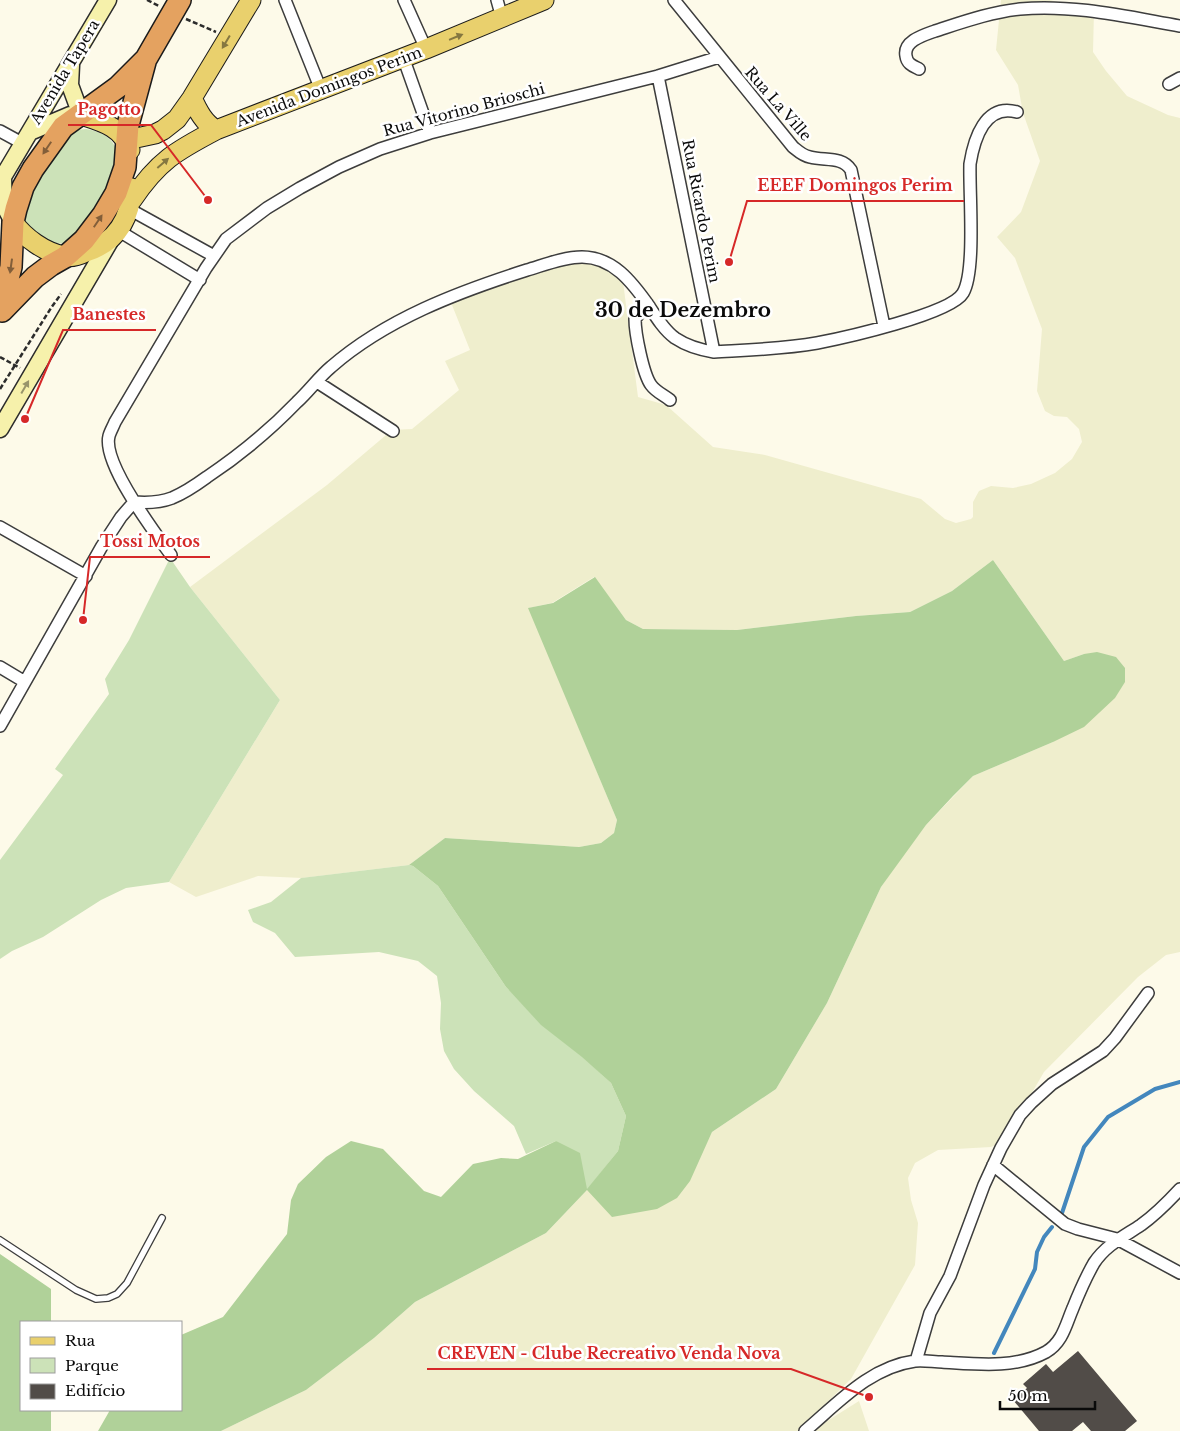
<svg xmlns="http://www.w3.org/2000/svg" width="1180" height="1431" font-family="'Libre Baskerville',serif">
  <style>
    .farmland { fill: #efeecd }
    .green { fill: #cce2b8 }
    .forest { fill: #b0d199 }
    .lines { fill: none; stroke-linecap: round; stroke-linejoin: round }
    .stream { stroke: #4387bd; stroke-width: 4 }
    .building { fill: #514c48 }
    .lane-casing { stroke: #3d3d3d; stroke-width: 8 }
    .street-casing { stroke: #3d3d3d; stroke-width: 14 }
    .secondary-casing { stroke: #2c2c2c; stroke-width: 19 }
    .primary-casing { stroke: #1b1b1b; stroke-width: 21 }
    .highway-casing { stroke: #1b1b1b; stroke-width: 24 }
    .path { stroke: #2c2c2c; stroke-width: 2.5; stroke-dasharray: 5 2.5; stroke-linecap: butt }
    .lane { stroke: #fff; stroke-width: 5.5 }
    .street { stroke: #fff; stroke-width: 11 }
    .secondary { stroke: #f6f1ab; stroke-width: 16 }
    .primary { stroke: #e9d06d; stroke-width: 19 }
    .highway { stroke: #e4a260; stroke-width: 21 }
    .oneway { fill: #857740 }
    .oneway2 { fill: #825e39 }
    .oneway3 { fill: #98956b }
    .labels { text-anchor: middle; stroke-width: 5; stroke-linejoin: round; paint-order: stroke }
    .street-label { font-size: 15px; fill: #0a0a0a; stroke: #fff }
    .district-label { font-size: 20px; font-weight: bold; fill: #0a0a0a; stroke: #fff }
    .leader { fill: none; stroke: #d62828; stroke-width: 2 }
    .callout-dot { fill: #d62828; stroke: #fff; stroke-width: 2 }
    .callout-label { font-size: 16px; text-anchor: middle; font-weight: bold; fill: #d62828; stroke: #fff; stroke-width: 5; stroke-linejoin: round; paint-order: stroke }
  </style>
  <rect width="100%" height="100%" fill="#fdfae9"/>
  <path class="farmland" d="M1001,0H1050L1094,11L1093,52L1106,71L1127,96L1168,115L1180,118V952L1166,955L1138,977L1044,1072L1004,1141L991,1147L938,1150L915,1163L908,1178L911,1200L918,1223L915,1265L851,1379L820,1409L816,1428L859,1401L869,1431H221L306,1390L374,1338L415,1302L546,1233L587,1190L701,1154L712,1132L776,1089L827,1003L881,887L900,859L926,825L973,776L1053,742L1084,654L1064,661L993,560L952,591L910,612L856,616L737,630L643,629L626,620L594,577L552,603L529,608L617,820L614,833L601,843L579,847L445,838L409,865L302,878L258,876L196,897L169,882L280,700L190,587L327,485L392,430L412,429L459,390L445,361L470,350L448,295L560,263L603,260L622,274L638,397L666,405L713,447L765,455L921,499L945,519L956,523L971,519L973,517V502L979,491L991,486L1013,488L1031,484L1055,473L1072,459L1082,442L1079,429L1067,417L1054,416L1045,411L1037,391L1042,329L1015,258L997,237L1021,212L1040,161L1023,113L1018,85L996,50Z"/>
  <path class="green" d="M86,129C109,133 119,143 119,168L76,240C49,249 46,240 23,226L20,209L61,138L76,130Z
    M170,558L190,587L280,700L169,882L126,888L101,900L43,937L12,951L0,959V860L63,775L55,769L109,694L105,679L129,640Z
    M409,865L413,866L438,886L506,987L541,1024L583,1057L611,1083L626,1116L618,1151L587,1190L556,1141L526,1154L514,1126L474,1091L454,1069L444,1051L440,1029L441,1003L437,976L418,961L379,952L295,957L275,933L253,922L248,910L271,902L301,878Z"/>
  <path class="forest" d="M993,560L1064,661L1084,654L1097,652L1116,657L1125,668V682L1115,698L1084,727L1053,742L973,776L953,796L926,825L881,887L827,1003L776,1089L712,1132L690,1181L677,1198L657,1209L612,1217L587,1190L546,1233L415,1302L374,1338L306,1390L221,1431H98L110,1410H181V1335L223,1317L287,1234L291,1200L298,1184L326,1157L351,1141L383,1149L424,1191L441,1197L473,1164L501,1158L518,1159L556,1141L580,1153L587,1189L618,1151L626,1116L611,1083L582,1057L541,1025L506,987L438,886L413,866L409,865L445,838L579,847L601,843L614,833L617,820L528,608L553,603L595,577L626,620L643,629L737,630L856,616L910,612L952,591Z
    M0,1254L51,1289V1322H21V1410H51V1431H0Z"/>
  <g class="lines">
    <path class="stream" d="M1062,1213L1084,1147L1108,1117L1155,1089L1180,1082
      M994,1353L1035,1269L1037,1252L1044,1237L1052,1227"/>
  </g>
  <path class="building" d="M1078,1351L1137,1421L1125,1431H1091L1083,1422L1072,1431H1039L1013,1400L1027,1388L1023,1384L1046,1364L1053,1372Z"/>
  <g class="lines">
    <g class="lane-casing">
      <path id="lane" d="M0,1240L76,1290L96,1299L108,1298L117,1294L127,1283L162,1218"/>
    </g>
    <g class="street-casing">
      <path id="street" d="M285,0L321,90
        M404,0L426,49
        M497,0L502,18
        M674,0L793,147C798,151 803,156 810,157C825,161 842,156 851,170L884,326
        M403,57L430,133
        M919,69C913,66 907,64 906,56C903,41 924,35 935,31C963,22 991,12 1020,9C1073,4 1128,17 1180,26
        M658,76L714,352
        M1169,84L1180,78
        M0,131L22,143
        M129,209L214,256
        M119,231L200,280
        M647,303L635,319C635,333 643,374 651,385C656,392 664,395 670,400
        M317,382L393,431
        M134,502C147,503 159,503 172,498C184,493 196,485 207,477C240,455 270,430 297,402C309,391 319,377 331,367C386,319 458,292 527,270C544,265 564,257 582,257C613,257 632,282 649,306C656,317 664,330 675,338C687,346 701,350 714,352C748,350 783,349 817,343C843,338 951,314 963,293C976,271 969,193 970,164C974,139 985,103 1017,112
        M0,527L86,576
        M171,555C155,533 102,463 109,436C110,432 113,427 115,422L206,268L226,239L267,208L300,188L339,167L380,149L430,133L658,76L719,57
        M0,667L25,682
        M0,726L102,546L121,517L134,502
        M993,1165L1065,1224L1078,1229L1117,1239L1180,1273
        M916,1361L930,1313L950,1276L984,1185L1001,1148L1020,1115L1031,1103L1052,1084L1103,1051L1115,1038L1148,993
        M805,1431C838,1403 870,1367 915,1361C924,1360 934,1362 942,1362C976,1364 1015,1369 1046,1352C1063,1342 1066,1324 1073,1308C1079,1293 1086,1277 1094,1263C1106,1245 1123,1237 1141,1225C1155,1215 1168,1202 1180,1189"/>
    </g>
    <g class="secondary-casing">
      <path id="secondary" d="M30,132L70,115H81L70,85L71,65
        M3,178L4,205L13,222
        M0,182L108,0
        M0,429L110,241"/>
    </g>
    <g class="primary-casing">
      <path id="primary" d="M192,98C198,111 204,123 216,130
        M81,115C103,122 122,127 130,150
        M127,140L155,134L163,130L177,119L192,98L251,0
        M132,200C158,161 176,151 216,130L426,49L544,0
        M13,222C25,238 44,252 64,256C71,258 80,255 86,252C117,242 130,219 132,188"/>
    </g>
    <g class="highway-casing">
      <path id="highway" d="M0,309L11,267L13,222L16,209L23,187L33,169L63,127L118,87L146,59L180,0
        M2,311L35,277L51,265L65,257L84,240L103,215L116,193L125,167L128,125L145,62"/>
    </g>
    <path class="path" d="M147,0L159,6
      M186,19L216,32
      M0,357L20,368
      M0,389L51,308L61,294"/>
    <use href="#lane" class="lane"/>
    <use href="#street" class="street"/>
    <use href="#secondary" class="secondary"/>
    <use href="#primary" class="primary"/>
    <use href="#highway" class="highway"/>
  </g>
  <defs><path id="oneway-solid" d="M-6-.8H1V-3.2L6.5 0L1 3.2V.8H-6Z" transform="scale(1.25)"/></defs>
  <g class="oneway">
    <use href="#oneway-solid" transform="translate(456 37) rotate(-22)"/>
    <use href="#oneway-solid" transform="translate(226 42) rotate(121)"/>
    <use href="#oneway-solid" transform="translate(163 163) rotate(-41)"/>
  </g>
  <g class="oneway2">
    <use href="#oneway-solid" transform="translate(47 148) rotate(124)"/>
    <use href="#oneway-solid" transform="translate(98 221) rotate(-56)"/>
    <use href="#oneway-solid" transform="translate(11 266) rotate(98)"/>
  </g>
  <use class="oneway3" href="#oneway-solid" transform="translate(25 387) rotate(-60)"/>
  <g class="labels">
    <g class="street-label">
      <text transform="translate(65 72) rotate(-59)" y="5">Avenida Tapera</text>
      <text transform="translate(329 87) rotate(-21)" y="5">Avenida Domingos Perim</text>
      <text transform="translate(778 104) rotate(49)" y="5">Rua La Ville</text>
      <text transform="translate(464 110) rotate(-15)" y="5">Rua Vitorino Brioschi</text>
      <text transform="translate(701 211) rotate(79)" y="5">Rua Ricardo Perim</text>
    </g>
    <g class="district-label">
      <text x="683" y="317">30 de Dezembro</text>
    </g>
  </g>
  <path class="leader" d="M208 200L151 125H68M729 262L747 201H964M25 419L63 330H156M83 620L90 557H210M869 1397L791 1369H427"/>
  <g class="callout-dot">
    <circle cx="208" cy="200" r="5"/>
    <circle cx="729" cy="262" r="5"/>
    <circle cx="25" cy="419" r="5"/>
    <circle cx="83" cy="620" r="5"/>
    <circle cx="869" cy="1397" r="5"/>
  </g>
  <g class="callout-label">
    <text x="109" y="115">Pagotto</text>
    <text x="855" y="191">EEEF Domingos Perim</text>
    <text x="109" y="320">Banestes</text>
    <text x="150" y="547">Tossi Motos</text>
    <text x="609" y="1359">CREVEN - Clube Recreativo Venda Nova</text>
  </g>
  <rect x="20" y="1321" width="162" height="90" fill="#ffffff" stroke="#9d9d9d"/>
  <rect x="30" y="1337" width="25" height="8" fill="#e9d06d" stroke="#9d9d9d"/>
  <text x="65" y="1346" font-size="15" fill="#0a0a0a">Rua</text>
  <rect x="30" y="1358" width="25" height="15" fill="#cce2b8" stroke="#9d9d9d"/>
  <text x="65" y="1371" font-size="15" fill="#0a0a0a">Parque</text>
  <rect x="30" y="1384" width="25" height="15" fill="#514c48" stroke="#9d9d9d"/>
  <text x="65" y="1396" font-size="15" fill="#0a0a0a">Edifício</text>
  <path d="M1000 1401v8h95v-8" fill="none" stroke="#0a0a0a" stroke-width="2.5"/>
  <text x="1008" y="1401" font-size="15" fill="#0a0a0a" stroke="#ffffff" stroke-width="4" paint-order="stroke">50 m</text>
</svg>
